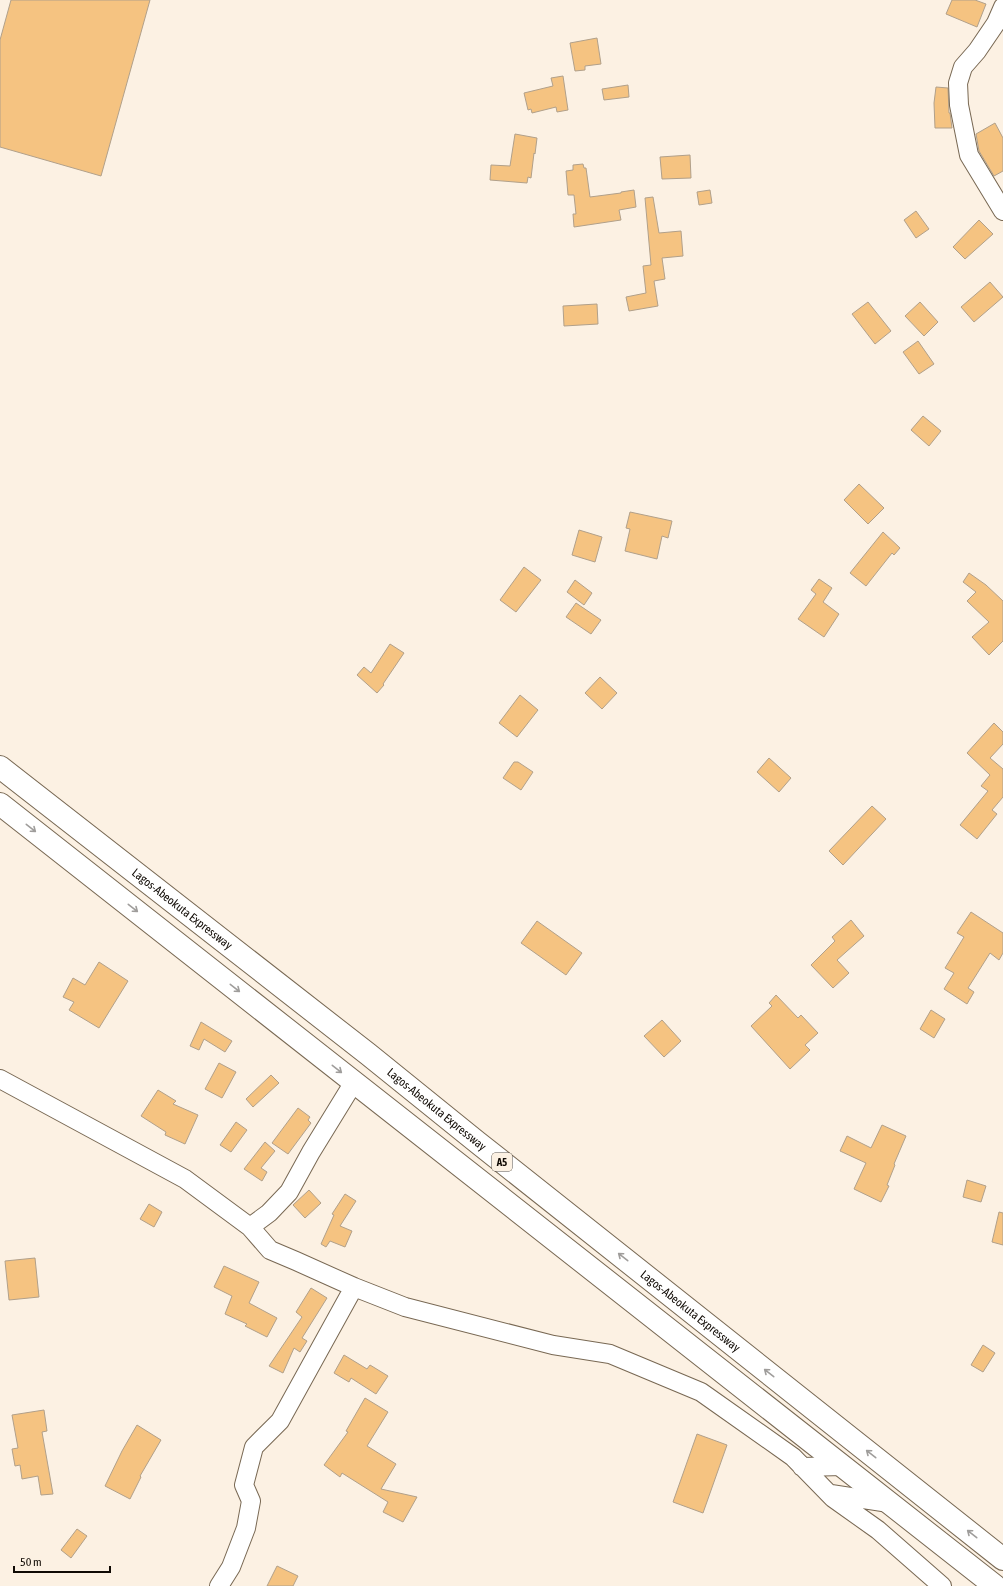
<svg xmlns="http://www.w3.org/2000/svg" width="1003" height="1586" font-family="'Asap Condensed',sans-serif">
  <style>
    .building { fill: #f5c381; stroke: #b1a08a }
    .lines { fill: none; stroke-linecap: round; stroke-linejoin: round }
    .minor-casing { stroke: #786853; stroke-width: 20 }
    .highway-casing { stroke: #786853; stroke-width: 24 }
    .minor { stroke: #fff; stroke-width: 18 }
    .highway { stroke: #fff; stroke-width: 22 }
    .oneway { stroke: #9f9d9b }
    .labels { text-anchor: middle; stroke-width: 3.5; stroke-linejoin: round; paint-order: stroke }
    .shield { fill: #fcf1e3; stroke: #574f47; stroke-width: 1 }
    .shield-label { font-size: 11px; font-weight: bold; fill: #100a04 }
    .street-label { font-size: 12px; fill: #100a04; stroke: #fcf1e3 }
  </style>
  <rect width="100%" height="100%" fill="#fcf1e3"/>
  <path class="building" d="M11,0H150L101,176L0,147V40Z
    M952,0H975L986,4L977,27L946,14Z
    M597,38L601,64L585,66V70L575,71L570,43Z
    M563,76L568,110L557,112L556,107L532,113L531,109L528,110L524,93L553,86L551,78Z
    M628,85L629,97L604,100L602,89Z
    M936,87L948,88L949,113H950L952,128H935L934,103Z
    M995,123L1003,138V171L994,176L979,151L976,134Z
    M515,134L537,138L535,154L534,153L531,178L528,177L527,183L490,180L491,165L510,166Z
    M690,155L691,178L662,179L660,157Z
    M583,164L584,168H586L590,197L621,193V192L634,190L636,207L619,210L621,220L574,227L573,214H576L574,195H568L566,171L573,170V165Z
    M710,190L712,203L699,205L697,192Z
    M653,197L659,233L681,231L683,256L662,258L665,279L654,281L658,306L629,311L626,297L646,293L643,266L651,265L645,198Z
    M916,211L929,229L916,238L904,220Z
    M979,220L993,234L965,259L953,247Z
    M990,282L1003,297L974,322L961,307Z
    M868,302L891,331L875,344L852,314Z
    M920,302L938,322L924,336L905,316Z
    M597,304L598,324L564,326L563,306Z
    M918,341L934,364L919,374L903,352Z
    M923,416L941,431L929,446L911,430Z
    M859,484L884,508L868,524L844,500Z
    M630,512L672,521L668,538L662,536L657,559L625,551L630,529L626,528Z
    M579,530L602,537L595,562L572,555Z
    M883,532L900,548L894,555L892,553L866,586L850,573Z
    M524,567L541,580L516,612L500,600Z
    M969,573L986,585L1003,601V641L989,655L972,637L989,622L967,601L976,592L963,582Z
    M819,579L832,588L823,602L839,614L824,637L798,619L816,594L811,590Z
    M575,580L592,593L584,605L567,592Z
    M576,603L601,620L591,634L566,617Z
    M390,644L404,653L383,684L384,685L377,693L357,675L364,667L371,673Z
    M600,677L617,693L602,709L585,693Z
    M520,695L538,710L517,737L499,723Z
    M994,723L1003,732V744L990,758L1003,769V797L992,810L997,814L977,839L960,825L988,791L981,786L990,775L967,753Z
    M769,758L791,778L779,792L757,772Z
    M514,762H518L533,772L521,790L503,778Z
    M872,806L886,819L843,865L829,851Z
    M971,912L1003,933V953L999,960L990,953L968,988L974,992L967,1004L944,989L954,973L945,968L964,937L957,933Z
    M851,920L864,936L837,960L849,973L833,988L811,965L835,941L832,937Z
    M537,921L582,953L566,975L521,943Z
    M99,962L128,981L99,1028L69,1010L74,1002L63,997L73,978L85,985Z
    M776,995L798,1018L801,1015L818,1033L805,1045L810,1050L790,1069L751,1026L772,1006L769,1003Z
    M931,1010L945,1019L934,1038L920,1029Z
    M662,1020L681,1041L664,1057L644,1036Z
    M201,1022L232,1041L225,1052L204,1039L199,1050L190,1046Z
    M219,1063L236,1072L222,1098L205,1089Z
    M271,1075L279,1083L253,1107L246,1099Z
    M158,1090L176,1101L173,1104L198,1115L185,1144L165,1135L166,1132L141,1116Z
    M298,1108L310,1117L308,1120L311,1123L288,1154L272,1143Z
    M236,1122L247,1130L231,1152L220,1145Z
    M882,1125L906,1136L894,1164L895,1165L887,1185L889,1186L881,1202L854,1189L866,1163L840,1151L847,1136L871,1148Z
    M265,1142L275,1151L261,1168L267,1172L262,1181L244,1169Z
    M967,1180L986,1186L981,1202L963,1197Z
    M309,1190L321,1203L305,1218L293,1205Z
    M345,1194L356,1201L340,1226L352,1231L345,1247L330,1241L326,1247L321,1244L334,1215L332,1214Z
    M149,1204L162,1212L154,1227L140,1219Z
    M999,1212L1003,1213V1245L992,1242Z
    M35,1258L39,1297L9,1300L5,1261Z
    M224,1266L259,1282L249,1303L277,1318L267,1337L245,1326L247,1324L225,1314L232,1296L214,1287Z
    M311,1288L327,1298L302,1338L307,1341L300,1352L294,1348L283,1373L269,1366L302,1317L296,1312Z
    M983,1345L995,1353L983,1372L971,1365Z
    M344,1355L367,1369L370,1365L388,1376L376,1394L351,1378L349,1382L334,1373Z
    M365,1398L388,1412L367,1446L396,1464L381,1489L417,1497L403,1522L383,1512L388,1502L342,1473L340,1477L324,1465L348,1432L346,1431Z
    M44,1410L47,1431L42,1432L53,1494L41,1495L38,1476L22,1479L20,1465L15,1466L12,1449L18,1448L12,1415Z
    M137,1425L161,1440L140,1476L141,1477L130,1499L105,1486L122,1451Z
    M697,1434L727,1445L703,1513L673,1502Z
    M77,1529L87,1536L71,1558L61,1550Z
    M277,1566L298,1576L293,1586H267Z"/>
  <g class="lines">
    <g class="minor-casing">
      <path id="minor" d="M1003,7L996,23L977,51L963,67L958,83L959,105L969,155L1003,211
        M0,1079L185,1179L250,1227L270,1250L296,1261L354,1287L405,1307L553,1345L610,1354L701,1392L793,1457L833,1498L878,1530L942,1586
        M250,1227L269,1213L289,1192L311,1152L354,1082
        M802,1467L843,1466
        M831,1494L889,1503
        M219,1586L231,1567L246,1528L251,1501L244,1485L254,1447L280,1421L354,1287"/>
    </g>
    <g class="highway-casing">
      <g id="highway">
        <path id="s1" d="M0,767L368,1054L477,1142L1003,1559"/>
        <path d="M0,804L995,1586"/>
      </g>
    </g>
    <use href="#minor" class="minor"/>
    <use href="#highway" class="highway"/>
  </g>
  <defs><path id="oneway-shaft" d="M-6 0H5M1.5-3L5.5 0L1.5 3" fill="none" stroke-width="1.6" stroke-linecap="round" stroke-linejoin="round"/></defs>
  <g class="oneway">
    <use href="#oneway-shaft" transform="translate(31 828) rotate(38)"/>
    <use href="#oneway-shaft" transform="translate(133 908) rotate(38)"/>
    <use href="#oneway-shaft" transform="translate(235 988) rotate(38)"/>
    <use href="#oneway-shaft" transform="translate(337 1069) rotate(38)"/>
    <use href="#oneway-shaft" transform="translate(623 1257) rotate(-142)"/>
    <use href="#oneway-shaft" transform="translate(769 1373) rotate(-142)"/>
    <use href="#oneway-shaft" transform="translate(871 1454) rotate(-142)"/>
    <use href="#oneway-shaft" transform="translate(972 1534) rotate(-142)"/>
  </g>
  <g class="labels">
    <rect class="shield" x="492" y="1153" width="20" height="18" rx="3"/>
    <g class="shield-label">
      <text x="502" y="1166">A5</text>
    </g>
    <g class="street-label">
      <text dy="4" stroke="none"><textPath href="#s1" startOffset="231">Lagos-Abeokuta Expressway</textPath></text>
      <text dy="4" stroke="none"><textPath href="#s1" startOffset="555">Lagos-Abeokuta Expressway</textPath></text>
      <text dy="4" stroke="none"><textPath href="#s1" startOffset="879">Lagos-Abeokuta Expressway</textPath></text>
    </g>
  </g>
  <path d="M14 1566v6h96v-6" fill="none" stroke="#100a04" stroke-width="2"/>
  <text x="20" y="1566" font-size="12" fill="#100a04" stroke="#fcf1e3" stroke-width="3" paint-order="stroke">50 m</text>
</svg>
